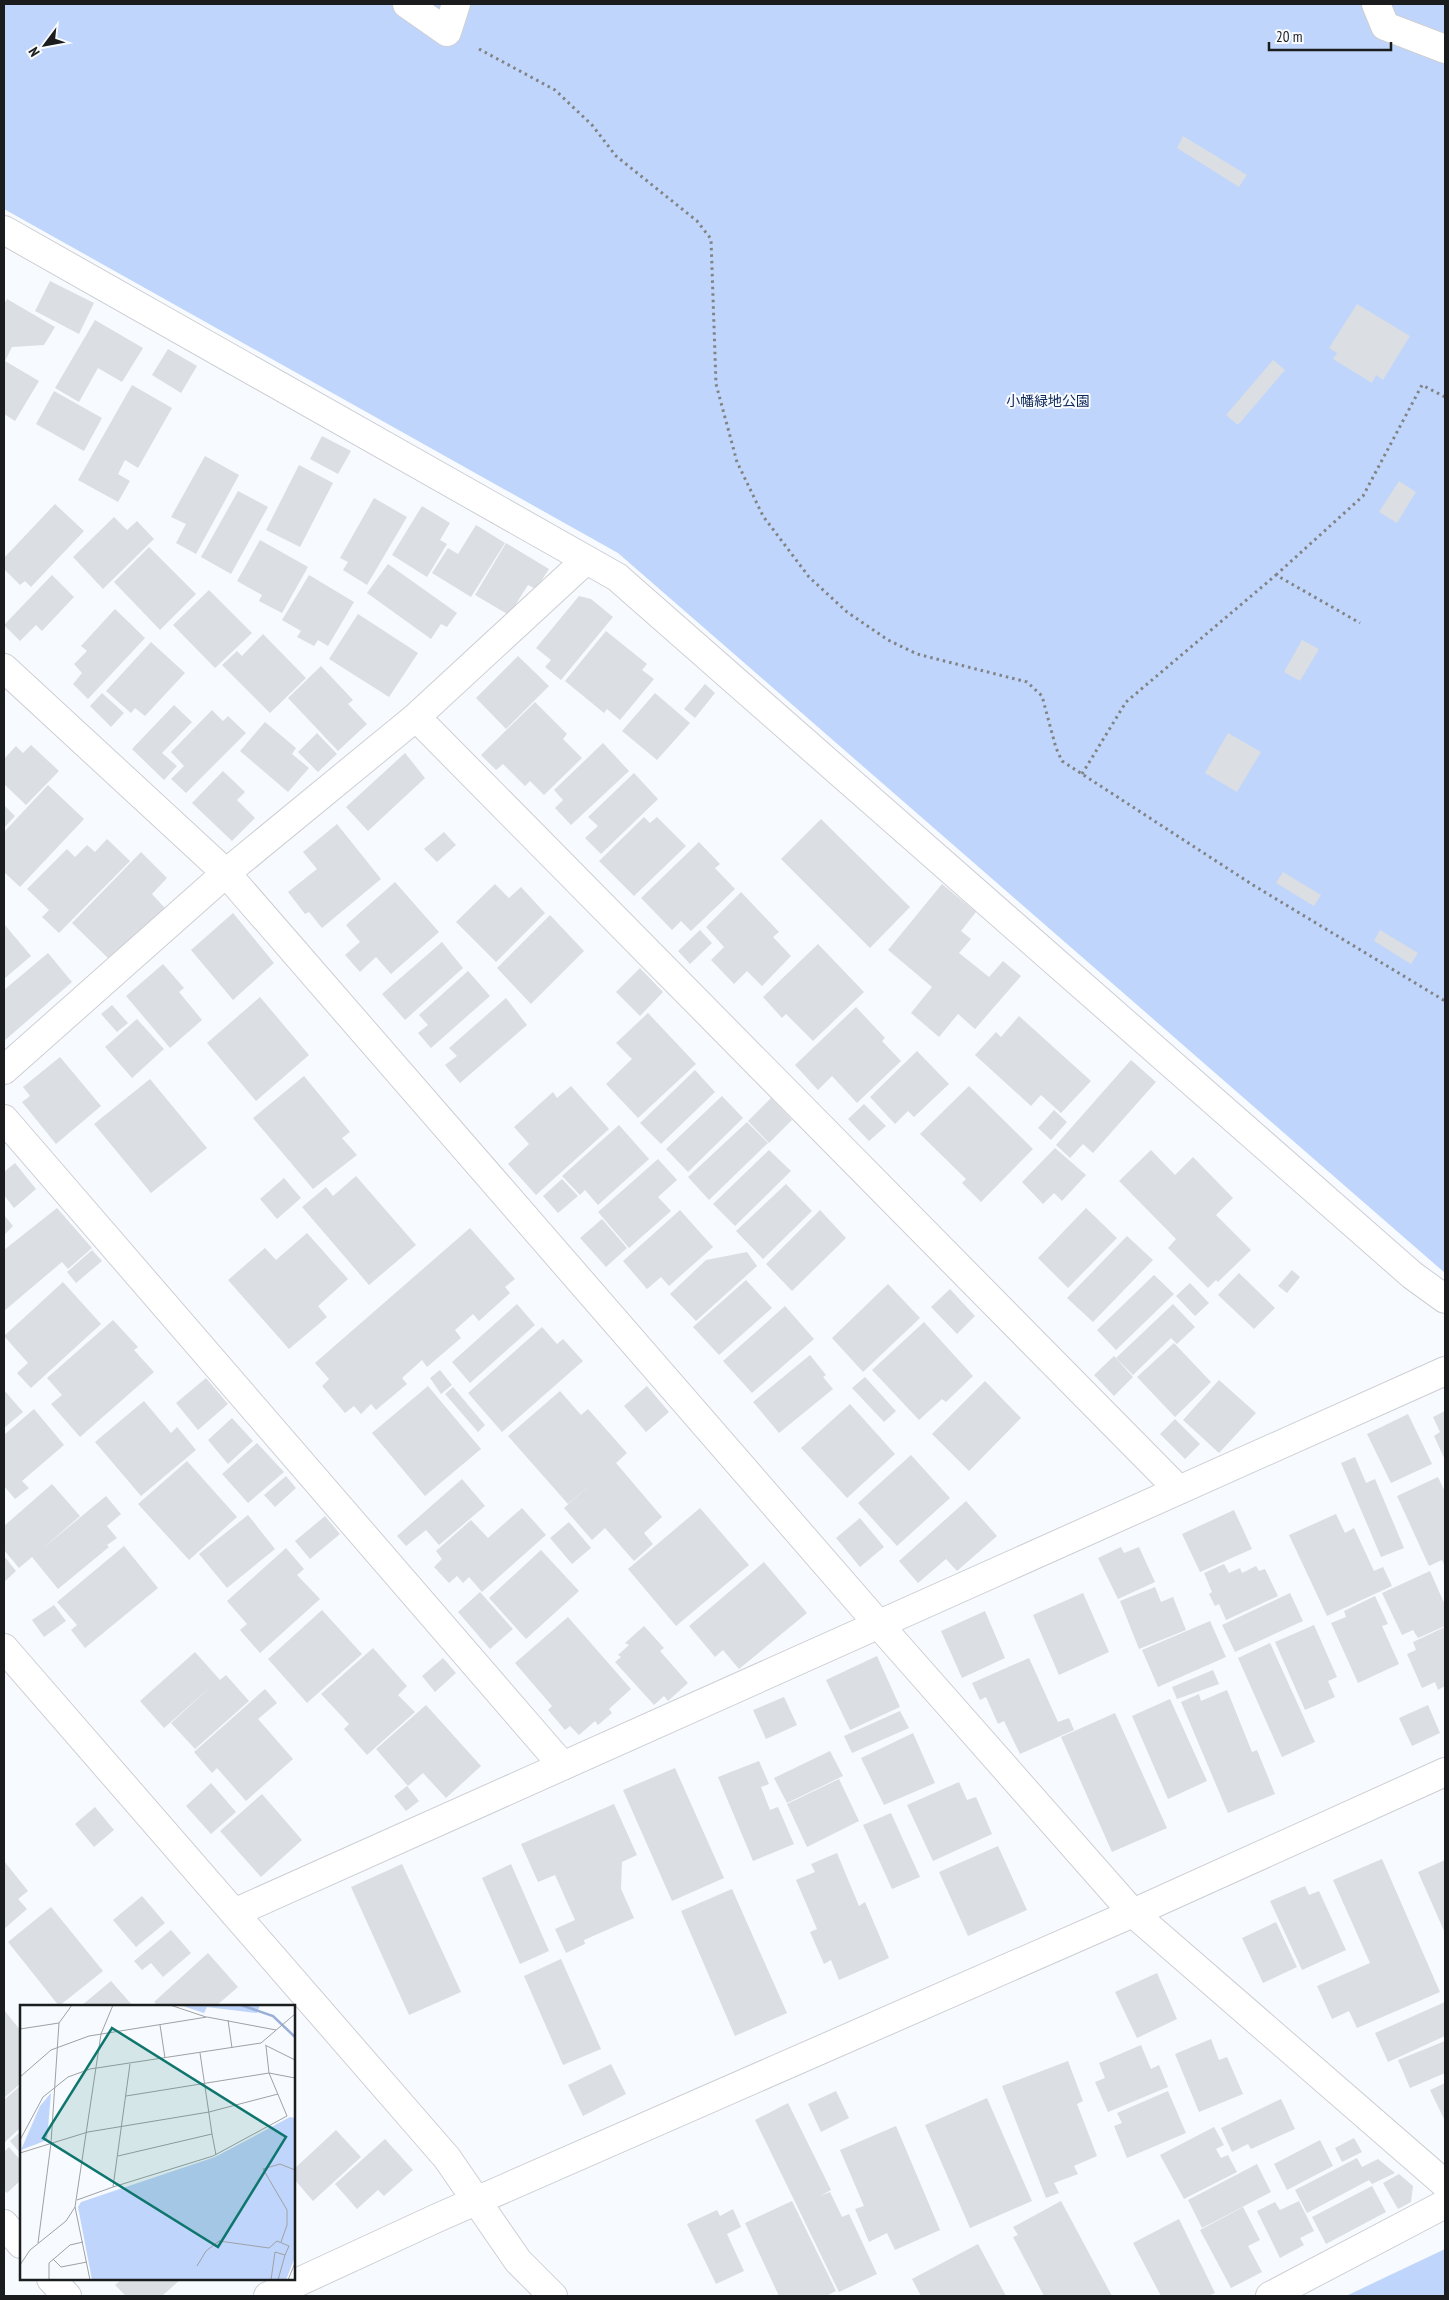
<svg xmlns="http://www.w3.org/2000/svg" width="1449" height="2300" font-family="'PT Sans Narrow','Noto Sans JP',sans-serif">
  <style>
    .green { fill: #bfd5fb }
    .building { fill: #dbdee2 }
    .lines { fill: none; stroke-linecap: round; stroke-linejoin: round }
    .minor-casing { stroke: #cdcfd4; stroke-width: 30 }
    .path { stroke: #818385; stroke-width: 3; stroke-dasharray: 2.5 4; stroke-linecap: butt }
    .minor { stroke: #fff; stroke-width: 28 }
    .labels { text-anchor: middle; stroke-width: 4; stroke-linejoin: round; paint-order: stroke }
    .park-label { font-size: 14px; fill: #0d2758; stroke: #f7fafe }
    .inset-river { fill: none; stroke: #98afd8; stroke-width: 2.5 }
    .inset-road { fill: none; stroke: #9fa1a4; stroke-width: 1 }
    .view { fill: #0f766e; fill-opacity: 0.15; stroke: #0f766e; stroke-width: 2.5 }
    .inset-edge { fill: none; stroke: #1b1c1d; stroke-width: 2.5 }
  </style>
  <rect width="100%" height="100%" fill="#f7fafe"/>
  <path class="green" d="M4,4H1445V1273L618,553L4,209Z
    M1445,2249V2296H1346Z"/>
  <path class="building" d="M1183,136L1247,175L1239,187L1177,148Z
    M50,281L94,303L79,334L35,311Z
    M7,299L55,327L44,345L12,347L5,361L39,381L15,421L4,414V304Z
    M1357,304L1410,336L1383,380L1376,375L1372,383L1333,359L1337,353L1329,348Z
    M95,320L143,348L122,382L98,368L79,402L55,388Z
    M168,349L197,366L181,393L152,375Z
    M1273,360L1285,370L1238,425L1226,415Z
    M132,385L172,408L138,468L125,460L118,474L130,481L118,502L78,480Z
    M54,391L102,418L84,451L36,424Z
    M322,436L351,451L338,474L310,459Z
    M205,456L239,475L196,554L176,543L186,524L171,517Z
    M299,465L333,483L300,547L266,530Z
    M1399,481L1416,492L1397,523L1379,512Z
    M238,491L268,507L231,574L201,557Z
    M374,498L407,517L367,585L343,570L348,562L340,558Z
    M55,504L84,531L31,587L25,581L20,585L4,569V558Z
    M422,506L450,523L440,540L447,544L427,577L392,555Z
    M114,517L127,530L137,521L154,539L103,589L73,557Z
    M476,525L505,543L471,597L432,573L448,548L458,554Z
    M260,540L308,567L282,613L259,601L262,595L237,581Z
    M506,543L549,569L536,589L528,585L509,615L475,595Z
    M149,547L196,594L160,630L114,582Z
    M388,564L457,613L447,627L441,624L431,639L367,593Z
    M52,575L74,597L42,631L36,625L20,641L4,625Z
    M309,575L354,602L328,646L318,640L314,646L297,637L301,631L282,620Z
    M209,590L252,633L215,668L173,625Z
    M579,596L591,599L613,617L561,680L545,667L551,660L536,648Z
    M115,609L145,638L88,699L73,684L82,673L74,664L87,651L81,646Z
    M358,614L418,653L389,697L329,659Z
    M606,631L647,664L642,670L654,679L620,720L607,709L604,713L565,681Z
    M263,634L306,678L270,713L222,665L237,651L242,656Z
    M1302,640L1319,649L1300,681L1284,672Z
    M151,642L185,673L145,716L135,708L131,713L106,691Z
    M518,656L549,686L506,729L476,698Z
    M321,666L353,700L348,704L367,724L338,751L288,698Z
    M705,684L715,693L695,718L684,709Z
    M102,693L124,713L111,727L90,706Z
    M655,693L690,723L657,760L622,731Z
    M535,702L567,734L563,739L582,758L544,795L530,781L525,786L503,764L496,770L481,755Z
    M174,705L192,722L162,753L177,766L164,780L132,749Z
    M212,710L223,721L228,716L246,733L186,793L171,779L184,766L171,752Z
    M265,722L296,748L292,754L309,768L288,792L240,751Z
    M317,733L337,754L318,772L298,752Z
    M1228,733L1261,752L1237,792L1205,773Z
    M603,743L629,771L571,825L555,808L563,800L554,790Z
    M31,745L59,771L26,805L4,784V759L16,746L23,753Z
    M405,753L425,778L368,831L346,807Z
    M223,771L245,792L237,800L255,818L232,841L192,803Z
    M634,773L658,799L601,854L585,838L598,826L588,817Z
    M48,785L84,819L20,887L4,872V832Z
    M4,805L15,816L4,828Z
    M644,817L650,823L657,817L686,846L634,896L599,861Z
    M821,819L910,907L870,948L781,859Z
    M337,824L381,879L322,928L309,912L305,914L288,892L317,869L303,852Z
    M444,832L456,845L437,862L424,849Z
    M107,839L130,861L59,933L42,917L49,910L27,889L67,849L75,857L87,845L95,852Z
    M699,842L720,864L715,868L735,889L691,931L681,921L672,930L641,898Z
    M141,852L167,878L152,894L165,908L112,962L72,923Z
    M1283,872L1321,895L1314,906L1276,883Z
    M395,882L439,932L391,974L376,957L360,972L345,955L360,942L346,925Z
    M495,884L509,898L521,887L545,913L496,962L456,922Z
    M942,884L976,912L961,931L971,939L959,953L989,977L1003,961L1021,976L975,1029L958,1014L939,1037L911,1013L932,987L888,950Z
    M741,892L779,932L773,937L791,956L762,986L747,971L734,984L711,960L724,947L706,927Z
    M233,913L274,963L233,1000L191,950Z
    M550,915L584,951L531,1004L497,968Z
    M4,924L31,956L4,979Z
    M700,930L712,943L690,964L678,951Z
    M1380,930L1418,953L1411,964L1374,941Z
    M442,942L463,968L405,1020L382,994Z
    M818,944L864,992L813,1041L786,1014L782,1018L763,997Z
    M48,953L72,982L4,1041V990Z
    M163,964L184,988L179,992L202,1020L170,1048L126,996Z
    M640,968L663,992L640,1016L616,992Z
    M468,971L490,996L431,1048L418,1033L428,1025L419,1015Z
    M260,997L309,1055L256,1101L207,1043Z
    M506,998L527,1025L460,1083L445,1065L457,1056L449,1048Z
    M112,1005L128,1023L117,1032L101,1014Z
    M856,1007L885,1038L882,1041L901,1061L857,1103L832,1076L818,1090L795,1065Z
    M648,1013L696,1064L638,1118L606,1084L632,1059L616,1043Z
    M1019,1016L1091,1081L1061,1113L1041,1095L1031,1106L975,1055L996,1032L1001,1037Z
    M137,1019L164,1049L132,1078L105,1047Z
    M917,1051L949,1084L914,1117L908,1111L895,1124L870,1097Z
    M60,1057L101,1106L56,1144L22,1102L30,1096L23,1087Z
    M1131,1060L1156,1082L1093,1153L1083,1144L1070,1158L1056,1145Z
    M695,1070L715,1092L661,1144L640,1123Z
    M304,1076L350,1132L342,1138L357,1155L313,1189L253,1118Z
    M150,1079L207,1148L151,1193L94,1124Z
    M571,1086L609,1129L536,1195L508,1164L529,1144L514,1127L553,1092L557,1098Z
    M969,1086L1033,1149L981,1202L962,1183L966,1179L920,1134Z
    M722,1096L743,1118L688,1172L666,1149Z
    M771,1098L792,1120L769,1143L748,1121Z
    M864,1104L886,1126L869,1141L848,1119Z
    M1054,1110L1067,1122L1051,1140L1038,1128Z
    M747,1122L768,1143L709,1200L688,1177Z
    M619,1125L649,1159L598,1205L585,1190L580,1195L562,1176Z
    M1055,1148L1086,1175L1062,1201L1054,1193L1043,1204L1022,1182Z
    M769,1150L791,1171L735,1226L713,1204Z
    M1151,1150L1175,1175L1193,1157L1233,1198L1216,1215L1251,1250L1218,1282L1216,1280L1208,1288L1168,1248L1176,1239L1119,1181Z
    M658,1159L677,1180L658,1197L671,1211L629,1248L598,1212Z
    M15,1163L36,1189L14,1208L4,1195V1172Z
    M356,1176L416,1245L369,1285L302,1207L326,1187L333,1196Z
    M284,1178L301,1198L277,1219L260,1199Z
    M562,1179L578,1196L558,1213L543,1196Z
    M786,1184L812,1211L763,1259L736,1231Z
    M57,1208L92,1248L68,1269L62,1262L4,1311V1250Z
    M1086,1208L1117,1238L1068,1288L1038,1258Z
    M680,1210L713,1247L669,1286L661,1277L647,1289L623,1261Z
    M820,1210L846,1238L792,1291L766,1264Z
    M4,1215L13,1226L4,1235Z
    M602,1219L627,1248L606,1267L580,1238Z
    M470,1228L515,1279L505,1287L510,1293L479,1321L473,1314L455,1330L461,1338L427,1367L422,1360L402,1378L407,1384L376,1410L371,1404L361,1414L354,1406L345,1413L322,1386L329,1379L315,1363Z
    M307,1233L348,1279L318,1306L327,1317L289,1349L228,1280L265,1248L276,1260Z
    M1127,1236L1153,1260L1093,1322L1067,1298Z
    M92,1250L102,1261L76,1283L67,1272Z
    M747,1252L757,1266L696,1321L670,1294L706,1260Z
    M1292,1270L1300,1277L1287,1293L1278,1286Z
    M1239,1273L1275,1308L1254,1329L1218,1295Z
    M1154,1275L1174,1294L1116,1350L1097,1330Z
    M746,1280L772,1308L719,1355L693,1327Z
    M63,1282L101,1324L31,1388L17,1373L28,1363L4,1336Z
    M1190,1283L1209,1303L1195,1316L1176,1296Z
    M888,1284L920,1318L863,1372L832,1338Z
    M950,1289L975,1316L957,1334L931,1307Z
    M517,1304L535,1325L470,1383L452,1362Z
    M1173,1304L1195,1327L1177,1344L1171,1338L1133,1375L1116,1358Z
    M785,1306L814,1339L752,1393L723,1361Z
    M113,1320L138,1347L134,1350L154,1372L80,1437L51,1404L62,1395L47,1378Z
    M924,1322L973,1376L946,1402L942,1399L919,1420L872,1370Z
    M542,1327L557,1344L563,1339L583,1361L502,1432L468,1393Z
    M1174,1343L1211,1382L1175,1417L1137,1377Z
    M810,1355L826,1375L823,1377L833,1389L779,1433L753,1402Z
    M1114,1356L1133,1377L1114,1396L1094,1375Z
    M440,1370L452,1385L441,1394L430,1378Z
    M865,1377L896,1411L884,1422L852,1388Z
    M206,1378L228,1404L198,1430L176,1403Z
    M1219,1380L1256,1413L1219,1453L1183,1420Z
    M985,1381L1021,1418L969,1471L932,1434Z
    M428,1386L481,1449L425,1496L372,1433Z
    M647,1386L669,1412L646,1432L624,1406Z
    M453,1387L485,1425L478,1432L445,1394Z
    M4,1390L23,1412L4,1428Z
    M560,1391L581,1415L588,1409L627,1453L616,1463L662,1517L644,1533L653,1544L634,1561L605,1528L592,1540L564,1508L598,1478L568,1504L508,1436Z
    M144,1401L171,1433L177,1427L196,1450L141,1496L95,1442Z
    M850,1404L895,1454L847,1498L801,1448Z
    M34,1409L64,1445L22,1481L29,1488L15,1499L4,1486V1435Z
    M1445,1411V1460L1434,1436L1440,1432L1433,1417Z
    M1408,1414L1432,1464L1391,1483L1367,1434Z
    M232,1418L253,1441L228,1464L208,1440Z
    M1175,1419L1200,1444L1185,1459L1160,1434Z
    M257,1443L284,1472L248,1503L222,1474Z
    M911,1455L950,1498L897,1546L858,1503Z
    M1355,1457L1366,1483L1375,1479L1404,1548L1381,1557L1341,1463Z
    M187,1461L237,1517L189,1560L138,1504Z
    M286,1476L296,1488L275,1507L264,1495Z
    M1438,1477L1445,1492V1567L1442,1560L1429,1566L1397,1496Z
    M462,1479L485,1506L439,1545L426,1530L406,1546L397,1536Z
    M52,1484L80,1516L42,1549L106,1496L121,1514L107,1526L117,1538L107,1545L109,1547L58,1589L32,1557L19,1568L4,1550V1526Z
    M966,1501L997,1536L957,1571L946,1559L918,1583L899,1561Z
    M522,1508L546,1535L482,1592L469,1577L463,1583L457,1576L449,1583L434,1567L442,1559L436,1551L471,1520L488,1538Z
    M700,1508L749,1565L676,1626L628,1569Z
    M1234,1510L1252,1549L1200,1572L1182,1534Z
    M1336,1514L1345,1533L1354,1528L1374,1571L1383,1567L1392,1586L1327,1616L1289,1535Z
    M248,1515L275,1549L227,1588L199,1554Z
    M325,1516L340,1534L310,1559L295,1541Z
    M860,1518L884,1547L860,1567L836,1538Z
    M569,1522L591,1548L572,1564L550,1538Z
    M124,1546L158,1588L85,1648L71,1630L77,1625L57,1602Z
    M1121,1547L1124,1553L1139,1547L1155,1582L1118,1599L1098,1558Z
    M286,1548L304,1569L297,1575L320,1599L260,1653L240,1630L247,1624L227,1601Z
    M541,1550L579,1591L526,1639L489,1598Z
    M4,1556L16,1571L4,1582Z
    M764,1562L807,1613L739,1669L723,1650L715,1657L689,1626Z
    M1224,1564L1229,1573L1240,1568L1242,1573L1256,1566L1259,1571L1265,1569L1278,1596L1226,1620L1219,1604L1215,1606L1209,1594L1212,1592L1204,1573Z
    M1430,1571L1445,1605V1626L1418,1638L1413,1630L1402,1635L1382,1593Z
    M1155,1587L1161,1602L1173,1597L1186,1630L1139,1649L1120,1601Z
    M480,1592L513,1629L490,1649L458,1612Z
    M1083,1593L1109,1652L1059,1675L1033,1615Z
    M1290,1593L1303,1621L1235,1652L1222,1625Z
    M1375,1596L1388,1624L1382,1626L1399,1664L1358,1683L1331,1623L1346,1617L1344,1611Z
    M54,1605L66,1621L44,1637L32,1620Z
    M322,1610L362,1654L307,1703L268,1659Z
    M985,1611L1005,1658L962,1678L941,1631Z
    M568,1617L631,1689L609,1709L612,1713L598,1725L595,1721L579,1735L570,1726L565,1730L548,1710L552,1706L515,1663Z
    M1210,1621L1226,1657L1158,1687L1142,1650Z
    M1314,1625L1337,1677L1328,1681L1335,1697L1305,1710L1275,1642Z
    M644,1626L664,1648L660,1651L688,1683L668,1701L664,1696L654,1705L615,1662L621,1657L618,1655L629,1645L625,1643Z
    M1445,1627V1686L1438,1690L1435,1682L1422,1688L1407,1654L1416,1650L1413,1642Z
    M1270,1643L1315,1742L1282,1757L1238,1658Z
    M373,1648L407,1686L398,1695L415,1712L367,1755L344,1729L349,1724L321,1694Z
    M195,1652L220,1680L226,1675L249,1701L195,1749L171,1723L216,1682L164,1728L140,1701Z
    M877,1656L900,1707L850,1730L826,1680Z
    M443,1658L456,1673L435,1692L422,1676Z
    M1029,1658L1058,1722L1069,1718L1074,1730L1020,1754L1004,1721L998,1724L986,1697L980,1700L972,1683Z
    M1213,1670L1219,1684L1177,1699L1172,1687Z
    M265,1689L277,1703L258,1719L293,1759L246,1801L217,1768L212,1773L194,1752Z
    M1227,1690L1252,1752L1257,1750L1275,1794L1228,1813L1181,1702L1199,1694L1201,1701Z
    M784,1697L797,1725L766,1739L753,1710Z
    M1170,1699L1207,1781L1168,1799L1132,1716Z
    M426,1705L481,1766L446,1798L423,1773L408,1786L376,1749Z
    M1428,1705L1440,1733L1412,1746L1399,1718Z
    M900,1711L909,1728L852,1753L844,1736Z
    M1115,1713L1167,1828L1112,1852L1061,1737Z
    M913,1733L935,1783L884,1805L861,1758Z
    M830,1751L843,1776L787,1803L774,1778Z
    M759,1761L769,1784L761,1787L770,1810L778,1807L794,1844L753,1861L718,1777Z
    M675,1768L724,1878L672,1901L623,1790Z
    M839,1779L859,1821L807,1847L787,1804Z
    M959,1782L967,1800L976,1797L992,1834L933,1861L907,1805Z
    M211,1783L236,1812L211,1834L186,1806Z
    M407,1786L419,1801L406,1811L394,1796Z
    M262,1794L302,1840L261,1877L220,1831Z
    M614,1804L637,1855L622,1862L621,1889L634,1918L584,1940L585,1944L566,1953L555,1929L575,1920L555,1875L538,1882L521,1844Z
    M95,1807L114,1830L94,1847L75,1824Z
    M891,1813L920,1877L892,1889L863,1825Z
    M998,1846L1027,1910L968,1936L939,1872Z
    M837,1853L859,1906L865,1902L889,1958L839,1980L831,1960L824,1964L810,1932L817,1929L796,1880L815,1872L811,1864Z
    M1382,1859L1440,1992L1357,2028L1349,2011L1332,2019L1317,1986L1370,1963L1333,1880Z
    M1445,1860V1933L1418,1872Z
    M4,1861L28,1891L18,1899L27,1909L4,1929Z
    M402,1864L461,1992L409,2015L351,1887Z
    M511,1864L549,1951L520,1964L482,1878Z
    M1305,1886L1309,1895L1319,1891L1346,1950L1302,1970L1270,1901Z
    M732,1889L787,2013L735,2036L681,1911Z
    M142,1896L165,1923L136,1947L113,1920Z
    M51,1907L103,1971L59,2006L8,1942Z
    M1276,1922L1297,1967L1263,1983L1242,1938Z
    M171,1930L191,1953L163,1977L151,1963L142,1970L134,1961Z
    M208,1953L238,1987L216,2006H158L154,2002Z
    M561,1959L601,2049L563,2065L524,1976Z
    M1157,1973L1177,2019L1137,2038L1115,1992Z
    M111,1981L133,2006H81Z
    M1445,2002V2036L1388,2062L1375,2033Z
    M4,2010L21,2031V2083L4,2098Z
    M1211,2039L1219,2060L1227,2057L1243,2094L1199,2112L1175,2054Z
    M1445,2041V2073L1410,2088L1398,2060Z
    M1141,2045L1151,2069L1159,2065L1168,2087L1108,2112L1095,2082L1105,2078L1099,2063Z
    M1068,2061L1083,2101L1077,2104L1097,2156L1074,2166L1078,2174L1054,2183L1059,2193L1046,2198L1002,2086Z
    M611,2064L626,2094L583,2116L568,2085Z
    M1445,2083V2121L1430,2090Z
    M21,2085V2127L4,2143V2100Z
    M836,2091L849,2118L821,2132L808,2104Z
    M1168,2091L1186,2133L1127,2158L1114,2126L1122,2123L1117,2113Z
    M987,2098L1032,2201L970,2228L925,2125Z
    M1281,2099L1295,2129L1251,2149L1248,2144L1232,2152L1221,2128Z
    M788,2103L831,2190L820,2196L830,2192L842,2217L849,2214L877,2274L839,2292L755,2120Z
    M896,2126L940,2230L895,2250L887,2233L869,2242L855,2209L864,2206L840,2150Z
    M1214,2127L1224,2145L1216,2149L1221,2158L1228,2155L1237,2172L1184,2199L1160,2155Z
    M336,2130L361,2157L313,2201L294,2179V2169Z
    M21,2131V2154L10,2141Z
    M1354,2138L1362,2152L1342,2162L1335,2148Z
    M385,2139L413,2170L384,2196L378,2190L357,2209L335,2184Z
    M1320,2140L1333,2166L1287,2190L1274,2164Z
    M9,2147L21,2161V2180L7,2193L4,2190V2152Z
    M1357,2158L1362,2167L1378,2159L1395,2173L1372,2184L1369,2180L1307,2213L1295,2190Z
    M1257,2164L1271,2192L1202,2228L1188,2200Z
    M1399,2174L1413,2186L1411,2202L1398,2209L1383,2183Z
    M1372,2186L1386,2212L1326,2244L1312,2217Z
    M792,2201L836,2291L826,2296H779L745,2223Z
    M1061,2201L1112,2296H1044L1013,2237L1018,2235L1013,2227Z
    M1299,2201L1314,2231L1300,2238L1304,2245L1280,2258L1257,2211L1275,2202L1280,2210Z
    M1243,2207L1260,2240L1248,2246L1262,2272L1231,2288L1200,2230Z
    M733,2209L741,2227L727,2234L744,2271L716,2284L687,2224L717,2210L720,2216Z
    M1179,2219L1215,2293L1208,2296H1161L1133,2243Z
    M978,2244L1006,2296H921L912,2279Z
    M122,2279H181L162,2296H126L115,2285Z"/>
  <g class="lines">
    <g class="minor-casing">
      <path id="minor" d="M407,4L447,32L456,4
        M1376,4L1385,26L1445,49
        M4,230L617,577L1412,1275L1445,1299
        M4,668L226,873L880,1626L1133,1913L1445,2184
        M416,717L586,560
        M4,1070L226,873L416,717L1179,1490
        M4,1119L563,1766
        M4,1648L447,2158L518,2261L553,2296
        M234,1913L1445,1371
        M4,2224L21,2244
        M51,2279L67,2296
        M268,2296L437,2218L1133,1913L1445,1772
        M1270,2296L1445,2204"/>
    </g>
    <path class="path" d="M479,49L555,90L592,125L616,156L697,221L711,239L716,384L737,462L763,516L809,577L847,612L888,640L917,654L1027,682L1042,696L1056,748L1062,761L1253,885L1445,1001
      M1276,575L1363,496L1422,385L1445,397
      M1082,774L1126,702L1276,575L1360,623"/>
    <use href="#minor" class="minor"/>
  </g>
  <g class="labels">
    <g class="park-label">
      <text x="1048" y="406">小幡緑地公園</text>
    </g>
  </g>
  <g transform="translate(20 2005)">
    <rect width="275" height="275" fill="#f7fafe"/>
    <path d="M160,0H240L237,8L187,2L184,8ZM31,88L27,135L1,145L20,101ZM270,112L275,113V252L266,275H72L58,202L61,197L195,152Z" fill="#bfd5fb"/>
    <path class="inset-river" d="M221,0L253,11L275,32"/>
    <path class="inset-road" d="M150,0L186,12M208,15L212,43M140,20L145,53M0,24L39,18M245,40L275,55M0,72L31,45L69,31L187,12L256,25M106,91L249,68L275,73M192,129L196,150M0,135L23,92L48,72L70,64L241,38L275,9M0,148L68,127L189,107L258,89M98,151L192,129L180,48M93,182L193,151L267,111L249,68L246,41M57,195L93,182L110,59M55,202L70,275M261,237L267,220V205L243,164L260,159L275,165M18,238L31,138L39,18L52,0M33,254L41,262L67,257M0,260L10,245L46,216L55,202L81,29L93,0M177,261L186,246L199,236L249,243L257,236L269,241L265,250L255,247L251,275M29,275V258L50,240L63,237M258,275L265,250M268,275L275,258"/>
    <path class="view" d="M92,23L266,132L198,242L23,133Z"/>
    <rect width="275" height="275" class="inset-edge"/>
  </g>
  <rect width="1449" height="2300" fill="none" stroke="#1b1c1d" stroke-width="10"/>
  <g transform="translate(45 45) rotate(238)" stroke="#f7fafe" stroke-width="4" paint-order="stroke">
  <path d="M0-4L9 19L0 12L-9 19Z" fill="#1b1c1d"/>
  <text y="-8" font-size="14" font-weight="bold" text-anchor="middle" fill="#1b1c1d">N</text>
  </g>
  <path d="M1269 42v8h122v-8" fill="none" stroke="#1b1c1d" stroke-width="2.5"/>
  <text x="1276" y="42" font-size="15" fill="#1b1c1d" stroke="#f7fafe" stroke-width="4" paint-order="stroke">20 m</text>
</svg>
